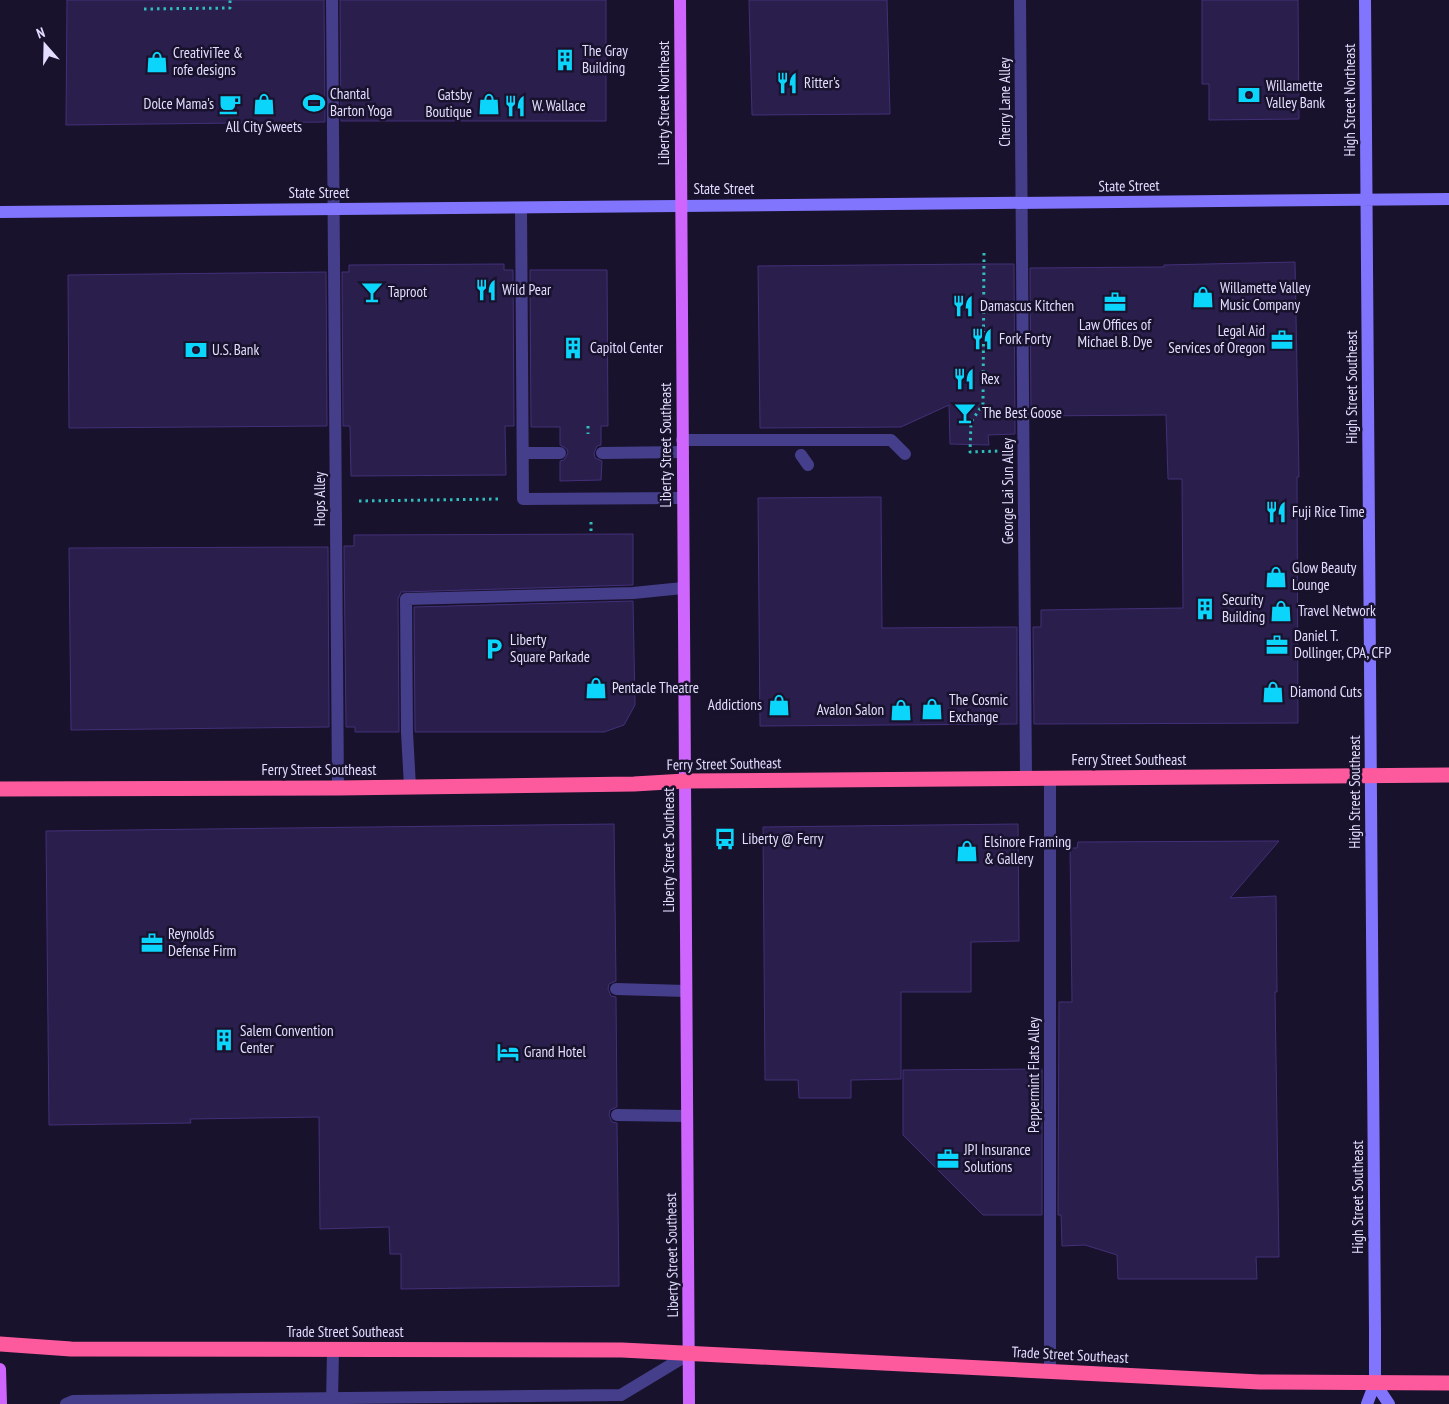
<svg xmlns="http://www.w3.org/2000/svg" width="1449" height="1404" font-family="'PT Sans Narrow',sans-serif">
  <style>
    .building { fill: #2a1e4d; stroke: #433078 }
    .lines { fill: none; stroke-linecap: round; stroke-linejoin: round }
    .path { stroke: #32bdbd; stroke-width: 3; stroke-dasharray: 2.5 4; stroke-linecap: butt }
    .lane { stroke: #453e8a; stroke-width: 12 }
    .secondary { stroke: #8175fd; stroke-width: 12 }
    .primary { stroke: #ce66fd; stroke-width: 12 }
    .highway { stroke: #fd5a9e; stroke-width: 15 }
    .labels { text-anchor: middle; stroke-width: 5; stroke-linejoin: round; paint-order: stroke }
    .poi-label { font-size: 15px; fill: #e3ddff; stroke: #18122c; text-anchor: start }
    .street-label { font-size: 15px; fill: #e3ddff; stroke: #18122c }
  </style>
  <rect width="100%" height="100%" fill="#18122c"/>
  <path class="building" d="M67,0H324L325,122L66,125Z
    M340,0H606V121H341Z
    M749,0H887L890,114L752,115Z
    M1202,0H1298L1299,119L1209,120V84H1202Z
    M1295,262L1299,477H1297L1298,723L1034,724L1033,627H1041V610L1183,608L1182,479H1168L1166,415L1031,416L1030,268L1164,267V265Z
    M504,264V270H513L514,426H505L506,475L351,476L350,426H343L342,272H349V265Z
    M984,264H1014L1015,434L988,435L989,445L950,444L949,405L901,427L760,428L758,266Z
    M530,270H607L608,426H601V445L597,446L594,453L595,458L602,461L601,480L560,481V461L564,460L568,453L567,449L560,445V427H531Z
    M326,272L327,426L69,428L68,275Z
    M881,497L882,628L1017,627V724L760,726L758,498Z
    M633,534V585L401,592L398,599L399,732H355V727H346L344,546H354V535Z
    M328,547L329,727L71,730L69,548Z
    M633,601L635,705L624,725L604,732H415L414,607Z
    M614,824L616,981L609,984L608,989L611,996L616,997L617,1107L610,1110L609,1115L612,1122L617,1123L619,1286L401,1289V1254H390L389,1227L320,1229L319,1117L190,1119L191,1123L49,1125L46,831Z
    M1018,824L1019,941L971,942V992H901V1079L851,1080V1098H799L798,1080H765L763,827Z
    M1279,841L1230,898L1276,896L1277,992H1275L1279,1257H1256L1257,1279H1118L1117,1255L1085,1245L1062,1246L1061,1215H1058L1059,1002H1072L1070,848H1077L1078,842Z
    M1042,1069V1215H983L903,1135V1070Z"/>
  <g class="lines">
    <path class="path" d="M144,9L230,8V0
      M984,253L983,404L971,422L970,452L1000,451
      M588,426V434
      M359,501L500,499
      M591,522V534"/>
    <path class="lane" d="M332,0L338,788
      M1020,0L1026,779
      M521,208L523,499L683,498
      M682,440H891L905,454
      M523,453H560
      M602,453L683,452
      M801,455L808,465
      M1050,778V1371
      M410,787L407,732L406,599L633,593L683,588
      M616,989L686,991
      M617,1115L686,1116
      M66,1404L73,1401L621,1395L689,1354
      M332,1404L333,1350"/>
    <path class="secondary" d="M1365,0L1375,1331V1383L1367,1404
      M0,212L1449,199
      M1375,1383L1389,1404"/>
    <path class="primary" d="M680,0L689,1404
      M0,1369L1,1404"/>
    <path class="highway" d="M0,789L338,788L634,784L685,781L1449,775
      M0,1344L71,1349L622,1350L1260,1382L1449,1383"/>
  </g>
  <defs>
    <g id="building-bare" transform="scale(1.725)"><path d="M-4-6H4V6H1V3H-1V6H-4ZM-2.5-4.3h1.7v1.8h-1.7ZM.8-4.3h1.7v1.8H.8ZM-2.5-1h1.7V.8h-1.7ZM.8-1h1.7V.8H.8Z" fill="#0cd5fc" stroke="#18122c" stroke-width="2.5" paint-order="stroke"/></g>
    <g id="shop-bare" transform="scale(1.725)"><path d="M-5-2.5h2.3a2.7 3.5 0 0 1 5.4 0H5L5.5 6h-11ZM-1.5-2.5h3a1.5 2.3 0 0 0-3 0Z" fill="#0cd5fc" stroke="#18122c" stroke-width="2.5" paint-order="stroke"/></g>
    <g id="restaurant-bare" transform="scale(1.725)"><path d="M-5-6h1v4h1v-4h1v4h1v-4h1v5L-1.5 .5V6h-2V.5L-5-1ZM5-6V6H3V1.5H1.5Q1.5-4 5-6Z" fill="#0cd5fc" stroke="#18122c" stroke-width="2.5" paint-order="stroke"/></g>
    <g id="bank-bare" transform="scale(1.725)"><path d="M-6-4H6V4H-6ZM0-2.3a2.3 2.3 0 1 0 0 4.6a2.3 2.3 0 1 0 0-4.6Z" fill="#0cd5fc" stroke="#18122c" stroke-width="2.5" paint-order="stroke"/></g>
    <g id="stadium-bare" transform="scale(1.725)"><path d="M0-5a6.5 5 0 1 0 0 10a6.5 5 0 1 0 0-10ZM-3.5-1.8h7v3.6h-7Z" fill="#0cd5fc" stroke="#18122c" stroke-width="2.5" paint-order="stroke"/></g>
    <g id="cafe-bare" transform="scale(1.725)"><path d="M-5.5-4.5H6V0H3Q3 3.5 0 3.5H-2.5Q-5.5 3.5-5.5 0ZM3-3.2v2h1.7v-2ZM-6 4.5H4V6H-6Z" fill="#0cd5fc" stroke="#18122c" stroke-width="2.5" paint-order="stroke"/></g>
    <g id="bar-bare" transform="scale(1.725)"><path d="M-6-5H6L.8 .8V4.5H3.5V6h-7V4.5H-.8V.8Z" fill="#0cd5fc" stroke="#18122c" stroke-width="2.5" paint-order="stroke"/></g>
    <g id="office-bare" transform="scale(1.725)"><path d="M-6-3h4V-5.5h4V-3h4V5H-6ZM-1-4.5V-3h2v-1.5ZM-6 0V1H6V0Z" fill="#0cd5fc" stroke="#18122c" stroke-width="2.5" paint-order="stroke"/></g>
    <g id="parking-bare" transform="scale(1.725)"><path d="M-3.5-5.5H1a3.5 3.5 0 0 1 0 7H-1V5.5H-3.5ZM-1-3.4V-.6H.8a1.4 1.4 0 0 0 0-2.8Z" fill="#0cd5fc" stroke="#18122c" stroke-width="2.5" paint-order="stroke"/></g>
    <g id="bus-bare" transform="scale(1.725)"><path d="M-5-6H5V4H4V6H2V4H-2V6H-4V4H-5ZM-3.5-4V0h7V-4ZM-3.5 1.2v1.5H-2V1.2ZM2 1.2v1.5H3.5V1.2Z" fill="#0cd5fc" stroke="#18122c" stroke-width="2.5" paint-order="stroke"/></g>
    <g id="hotel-bare" transform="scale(1.725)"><path d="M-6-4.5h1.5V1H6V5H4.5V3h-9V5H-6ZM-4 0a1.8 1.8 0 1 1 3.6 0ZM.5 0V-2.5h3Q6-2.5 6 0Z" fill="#0cd5fc" stroke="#18122c" stroke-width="2.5" paint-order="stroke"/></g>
  </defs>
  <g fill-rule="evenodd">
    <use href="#building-bare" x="565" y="60"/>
    <use href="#shop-bare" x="157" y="62"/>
    <use href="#restaurant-bare" x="787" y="83"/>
    <use href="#bank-bare" x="1249" y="95"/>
    <use href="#stadium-bare" x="314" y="103"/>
    <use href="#cafe-bare" x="230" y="104"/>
    <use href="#shop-bare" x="264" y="104"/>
    <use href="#shop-bare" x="489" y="104"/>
    <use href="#restaurant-bare" x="515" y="106"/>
    <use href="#restaurant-bare" x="486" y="290"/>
    <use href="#bar-bare" x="372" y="292"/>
    <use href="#shop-bare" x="1203" y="297"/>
    <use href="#office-bare" x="1115" y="302"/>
    <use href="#restaurant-bare" x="963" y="306"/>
    <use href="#restaurant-bare" x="982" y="339"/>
    <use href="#office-bare" x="1282" y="340"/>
    <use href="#building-bare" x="573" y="348"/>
    <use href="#bank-bare" x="196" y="350"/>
    <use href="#restaurant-bare" x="964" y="379"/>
    <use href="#bar-bare" x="965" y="413"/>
    <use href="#restaurant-bare" x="1276" y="512"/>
    <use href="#shop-bare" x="1276" y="577"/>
    <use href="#building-bare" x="1205" y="609"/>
    <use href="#shop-bare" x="1281" y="611"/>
    <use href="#office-bare" x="1277" y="645"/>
    <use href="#parking-bare" x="494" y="649"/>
    <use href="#shop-bare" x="596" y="688"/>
    <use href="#shop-bare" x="1273" y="692"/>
    <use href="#shop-bare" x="779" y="705"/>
    <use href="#shop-bare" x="932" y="709"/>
    <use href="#shop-bare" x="901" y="710"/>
    <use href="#bus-bare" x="725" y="839"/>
    <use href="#shop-bare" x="967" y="851"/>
    <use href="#office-bare" x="152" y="943"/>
    <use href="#building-bare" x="224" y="1040"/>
    <use href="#hotel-bare" x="508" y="1052"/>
    <use href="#office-bare" x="948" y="1159"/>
  </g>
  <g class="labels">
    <g class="poi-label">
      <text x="582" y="56">The Gray<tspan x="582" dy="17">Building</tspan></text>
      <text x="173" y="58">CreativiTee &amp;<tspan x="173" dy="17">rofe designs</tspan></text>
      <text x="804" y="88">Ritter's</text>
      <text x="1266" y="91">Willamette<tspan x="1266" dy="17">Valley Bank</tspan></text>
      <text x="330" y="99">Chantal<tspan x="330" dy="17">Barton Yoga</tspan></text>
      <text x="472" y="100" text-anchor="end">Gatsby<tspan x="472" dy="17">Boutique</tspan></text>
      <text x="214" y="109" text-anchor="end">Dolce Mama's</text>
      <text x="532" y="111">W. Wallace</text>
      <text x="264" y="132" text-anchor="middle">All City Sweets</text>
      <text x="1220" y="293">Willamette Valley<tspan x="1220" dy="17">Music Company</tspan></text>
      <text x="502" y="295">Wild Pear</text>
      <text x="388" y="297">Taproot</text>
      <text x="980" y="311">Damascus Kitchen</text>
      <text x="1115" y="330" text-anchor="middle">Law Offices of<tspan x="1115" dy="17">Michael B. Dye</tspan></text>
      <text x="1265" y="336" text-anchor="end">Legal Aid<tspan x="1265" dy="17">Services of Oregon</tspan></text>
      <text x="999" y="344">Fork Forty</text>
      <text x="590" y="353">Capitol Center</text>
      <text x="212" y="355">U.S. Bank</text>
      <text x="981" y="384">Rex</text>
      <text x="982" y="418">The Best Goose</text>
      <text x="1292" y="517">Fuji Rice Time</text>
      <text x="1292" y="573">Glow Beauty<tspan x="1292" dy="17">Lounge</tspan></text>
      <text x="1222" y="605">Security<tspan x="1222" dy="17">Building</tspan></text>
      <text x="1298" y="616">Travel Network</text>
      <text x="1294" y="641">Daniel T.<tspan x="1294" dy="17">Dollinger, CPA, CFP</tspan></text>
      <text x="510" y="645">Liberty<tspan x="510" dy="17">Square Parkade</tspan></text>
      <text x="612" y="693">Pentacle Theatre</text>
      <text x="1290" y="697">Diamond Cuts</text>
      <text x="949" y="705">The Cosmic<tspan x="949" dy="17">Exchange</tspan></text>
      <text x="762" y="710" text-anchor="end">Addictions</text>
      <text x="884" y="715" text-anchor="end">Avalon Salon</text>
      <text x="742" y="844">Liberty @ Ferry</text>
      <text x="984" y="847">Elsinore Framing<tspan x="984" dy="17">&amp; Gallery</tspan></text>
      <text x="168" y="939">Reynolds<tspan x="168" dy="17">Defense Firm</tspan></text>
      <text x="240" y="1036">Salem Convention<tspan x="240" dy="17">Center</tspan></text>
      <text x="524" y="1057">Grand Hotel</text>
      <text x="964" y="1155">JPI Insurance<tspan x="964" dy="17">Solutions</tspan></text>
    </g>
    <g class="street-label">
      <text transform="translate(1350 100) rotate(-90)" y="5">High Street Northeast</text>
      <text transform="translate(1005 102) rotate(-90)" y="5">Cherry Lane Alley</text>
      <text transform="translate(664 103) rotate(-90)" y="5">Liberty Street Northeast</text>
      <text transform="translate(1129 186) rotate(-1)" y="5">State Street</text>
      <text x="724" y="194">State Street</text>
      <text x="319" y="198">State Street</text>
      <text transform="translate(1352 387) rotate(-90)" y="5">High Street Southeast</text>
      <text transform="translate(666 445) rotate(-90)" y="5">Liberty Street Southeast</text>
      <text transform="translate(1008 491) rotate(-90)" y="5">George Lai Sun Alley</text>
      <text transform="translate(320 499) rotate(-90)" y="5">Hops Alley</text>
      <text x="1129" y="765">Ferry Street Southeast</text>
      <text transform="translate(724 764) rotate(-1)" y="5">Ferry Street Southeast</text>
      <text x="319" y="775">Ferry Street Southeast</text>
      <text transform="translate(1355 792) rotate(-90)" y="5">High Street Southeast</text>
      <text transform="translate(669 850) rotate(-90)" y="5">Liberty Street Southeast</text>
      <text transform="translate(1034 1075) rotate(-90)" y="5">Peppermint Flats Alley</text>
      <text transform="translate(1358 1197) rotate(-90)" y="5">High Street Southeast</text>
      <text transform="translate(672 1255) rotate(-91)" y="5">Liberty Street Southeast</text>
      <text x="345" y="1337">Trade Street Southeast</text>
      <text transform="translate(1070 1355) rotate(3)" y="5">Trade Street Southeast</text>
    </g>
  </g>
  <g transform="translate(45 45) rotate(340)" stroke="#18122c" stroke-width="4" paint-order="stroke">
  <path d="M0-4L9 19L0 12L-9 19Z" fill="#e3ddff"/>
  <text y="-8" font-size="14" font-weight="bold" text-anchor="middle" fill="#e3ddff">N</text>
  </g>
</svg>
